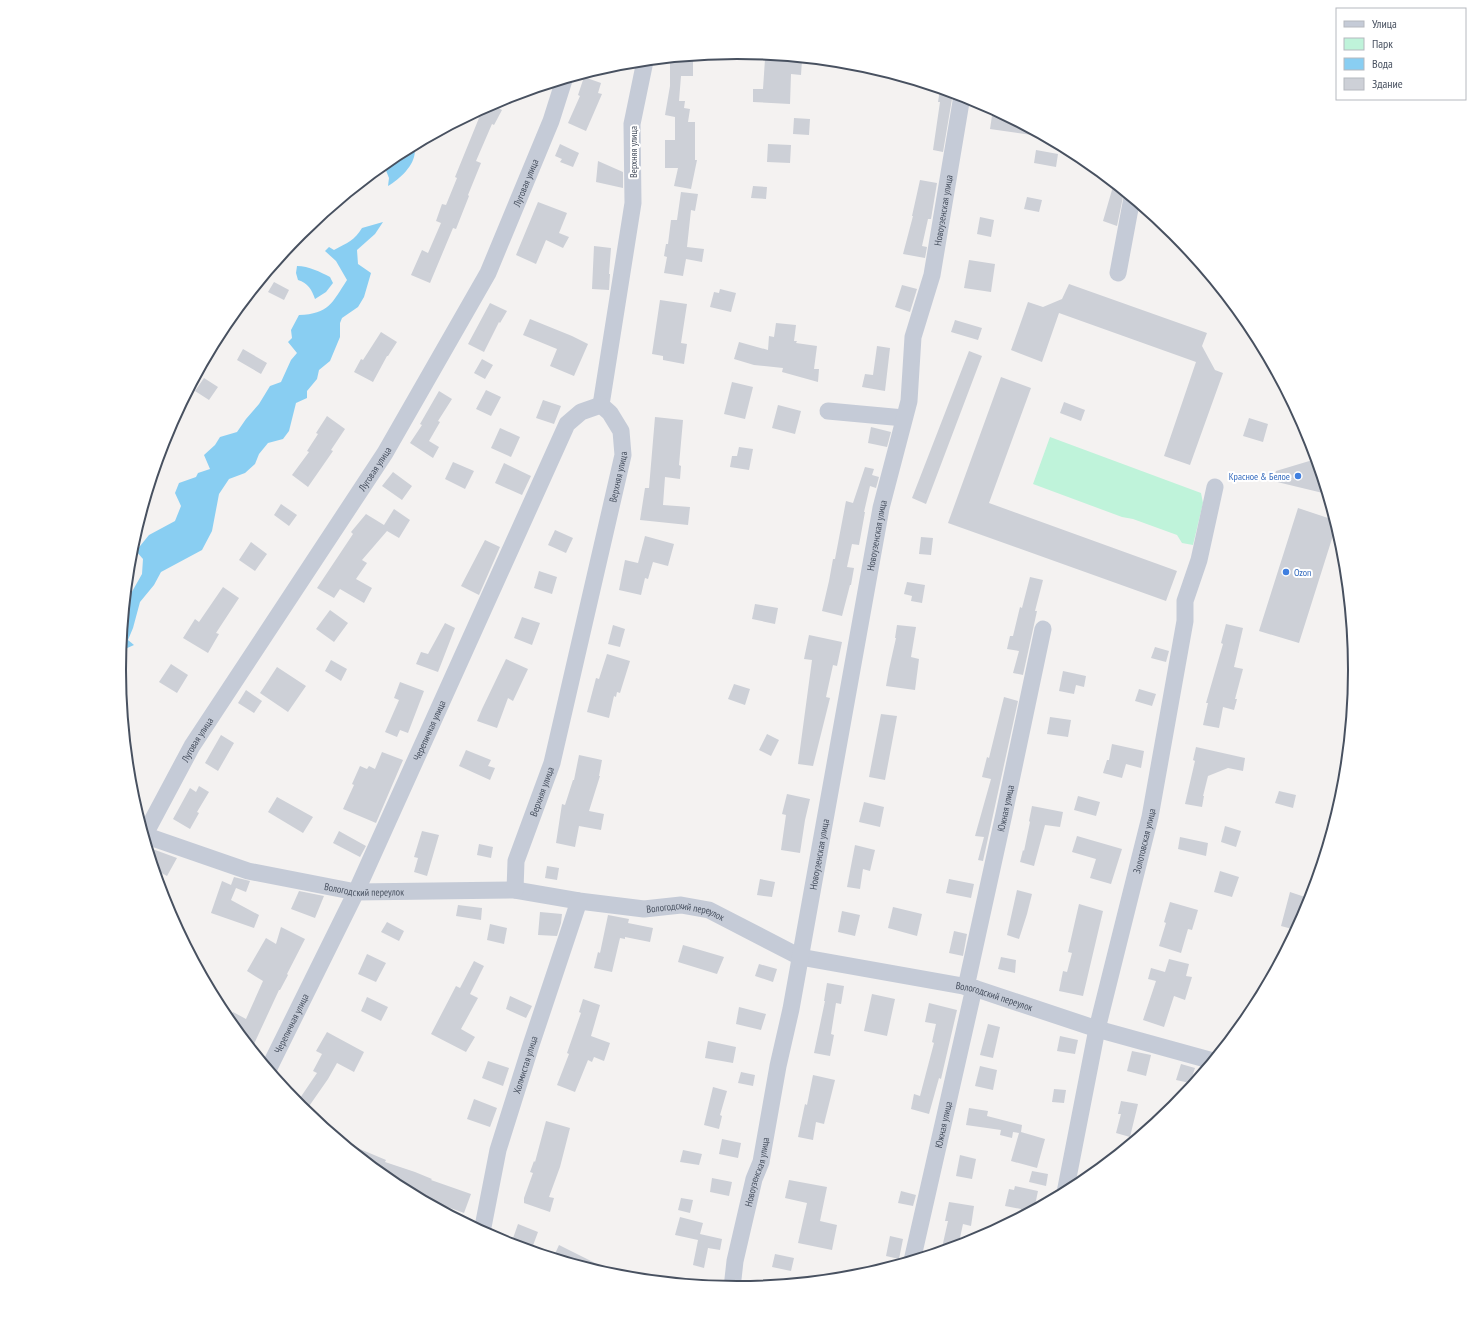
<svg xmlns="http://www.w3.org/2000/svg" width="1474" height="1341" font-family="'PT Sans Narrow',sans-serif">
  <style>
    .green { fill: #bff3da }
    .water { fill: #89cef2 }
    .building { fill: #cdd0d7 }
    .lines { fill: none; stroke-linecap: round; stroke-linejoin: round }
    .street { stroke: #c5cbd7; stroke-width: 17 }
    .shop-dot { fill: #3f7fe0; stroke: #fff; stroke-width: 1.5 }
    .labels { text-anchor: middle; stroke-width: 4; stroke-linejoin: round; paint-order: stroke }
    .street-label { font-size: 10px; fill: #485160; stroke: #fff }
    .shop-label { font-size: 10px; fill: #366cbe; stroke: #fff; text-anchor: end }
    .rim { fill: none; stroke: #485160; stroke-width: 2 }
  </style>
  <rect width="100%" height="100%" fill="#f4f2f1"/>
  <path class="green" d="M1050,437L1201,493L1203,503L1193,545L1182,543L1177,535L1133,519L1122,517L1033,484Z"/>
  <path class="water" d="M414,145C419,162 401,178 388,186L389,178L385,168C390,155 403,151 414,145Z
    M383,222L375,234L357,250L358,264L371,273L364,297L358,307L342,318L340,323V337L330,361L319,370L317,379L307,391V398L296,403L289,431L283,439L268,443L259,454L255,464L245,473L229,479L219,494L212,531L202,550L161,572L154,585L140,602L133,628L128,640L134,645L125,649L121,647L125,600L129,597L142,574L143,559L136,551L149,535L175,521L181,506L175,493L179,483L196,477L198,473L210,469L204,455L215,445L220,437L237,432L246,419L259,404L270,386L281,382L291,360L297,353L288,342L292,338L291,330L299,315C329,314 332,303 347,280L336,261L325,251L329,247L334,250C347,243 355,240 362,228Z
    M297,266C309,266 320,272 330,277L333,283L326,292L315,299C312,290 308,283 298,280L296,273Z"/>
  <path class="building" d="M693,58V76H681L679,101H685L684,108L690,109L688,122H695V160H697L691,189L674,186L678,168H665V140H675V117L665,115L670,86V59Z
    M765,59L802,60L801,75L791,74L790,104L753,102V89H763Z
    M584,77L601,83L598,93L602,94L586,131L568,123L580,96L578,95Z
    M940,89L953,93L943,152L933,150L940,102H938Z
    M491,104L502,110L494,125L492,124L476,161L481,163L468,195L469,196L456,229L453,228L430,283L411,275L422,250L428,253L441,223L436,221L442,204L446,205L457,178L455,177L479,118L472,114Z
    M993,109L1040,134L1039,136L990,129Z
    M794,118L810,119L809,135L793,134Z
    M560,144L579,153L573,167L560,162L562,159L555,156Z
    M768,144L791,145L790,163L767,162Z
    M1036,150L1058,154L1056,167L1034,163Z
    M598,161L623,172V188L596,182Z
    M920,180L937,183L931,219H928L922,246L927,247L925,258L903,254L913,216H912Z
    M1114,183L1124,192L1117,226L1103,221Z
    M753,186L767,187L766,199L751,198Z
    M681,192L698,194L695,211L691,210L687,247L704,249L702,262L686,259L683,276L664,273L667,257L664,256L666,244H668L671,220H677Z
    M1027,197L1042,200L1039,212L1024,209Z
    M538,202L567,213L559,233L569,237L563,248L546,240L536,264L516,255Z
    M980,217L994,220L991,237L977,234Z
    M594,246L611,248L609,274H610L609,290L592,289Z
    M969,260L995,264L991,292L964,288Z
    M274,282L289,290L284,300L268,292Z
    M1069,284L1207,333L1202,346L1215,370L1223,373L1190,465L1164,456L1196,362L1059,313L1042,362L1011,350L1028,302L1043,307L1062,299Z
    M902,285L917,289L910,312L895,307Z
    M720,289L736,293L731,312L710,307L714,292L719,293Z
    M660,300L687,304L681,343L687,344L684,364L663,360V356L652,354Z
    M490,303L507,311L500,323L499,322L484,352L468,344Z
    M530,319L572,336L588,344L574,376L550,366L557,349L523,335Z
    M955,320L982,328L978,340L951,332Z
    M776,323L796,325L794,341H797L796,343L817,346L814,369H819L818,382L782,372L783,368L754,365L734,359L739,342L768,350L769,336L774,337Z
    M381,332L397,342L388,356H387L373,382L354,372L361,359L363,360Z
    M877,346L890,348L885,391L862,387L865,374L873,375Z
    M243,349L267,363L261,374L237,360Z
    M969,351L982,356L926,504L912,498Z
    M482,359L493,365L485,379L474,373Z
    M1001,377L1031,388L989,503L1177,571L1166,601L948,523Z
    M204,378L218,387L209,400L195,391Z
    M732,382L753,387L745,419L724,414Z
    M486,390L501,397L491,416L476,409Z
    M439,391L452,399L438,421L440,422L429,441L439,447L433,458L410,443L422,425L420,424Z
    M543,400L561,406L554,424L536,418Z
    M1064,402L1085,410L1081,421L1060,413Z
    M778,405L801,411L795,434L772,428Z
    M327,416L345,429L331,450L333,451L308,487L292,475L309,452L307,451L318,434L316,433Z
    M655,417L683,420L679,465L681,466L680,479L665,477L663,505L690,507L688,525L640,520L645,488H649Z
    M1249,418L1268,424L1263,442L1243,436Z
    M871,427L891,432L887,447L868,443Z
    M500,428L520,437L511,457L491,448Z
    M739,447L753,449L749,470L730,467L732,456H737Z
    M1316,459L1327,494L1273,481L1276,471Z
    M453,462L474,471L465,489L445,479Z
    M504,463L531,476L522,495L495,483Z
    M865,467L874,469L872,475L879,477L876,488L870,486L864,512H865L859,545L852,544L847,567L854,568L851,585H850L842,616L822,611L829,581L833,559H835L846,501L853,503Z
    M393,472L412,486L402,500L382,486Z
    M281,504L297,515L289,526L274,515Z
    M1298,508L1334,520L1336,526L1299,643L1259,631Z
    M394,509L410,520L399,538L387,531L362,560L367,563L356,579L372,588L364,603L340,589L334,598L317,588L353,534L351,532L366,514L384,525Z
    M555,530L573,538L566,553L548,545Z
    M645,536L674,544L668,566L653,562L648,579L645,578L641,595L619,590L625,560L638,563Z
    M921,537L933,538L931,555L919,554Z
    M485,540L500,547L479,595L461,586Z
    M251,542L267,554L255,571L239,560Z
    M539,571L557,577L552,594L534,588Z
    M1030,577L1043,580L1035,611H1037L1023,675L1013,673L1019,651L1007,649L1010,636H1013L1020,607L1022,608Z
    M907,582L925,585L922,603L911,601L912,596L904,594Z
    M223,587L239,598L216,633L219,634L208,653L183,638L195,619L199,622Z
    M755,604L778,608L775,624L752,619Z
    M330,610L348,623L334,642L316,629Z
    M522,617L540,623L532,645L514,638Z
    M445,623L455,628L438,672L416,664L421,652L428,654Z
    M1226,624L1243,628L1234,667L1243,669L1235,699H1237L1234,710L1223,707L1219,728L1203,725L1208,703H1206L1223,644L1221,643Z
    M613,625L625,629L620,647L608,644Z
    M897,625L916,627L911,657L919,659L915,690L886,686L889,669L896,638H895Z
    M809,635L842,642L837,666L833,665L826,697L830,698L813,766L798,764L812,660L804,659Z
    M1155,647L1169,651L1166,662L1151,658Z
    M607,654L630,661L620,693L617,692L616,697L614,696L609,718L587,712L596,678L599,679Z
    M506,659L528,669L513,701L508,698L497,728L477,721L482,709Z
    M331,660L347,669L341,681L325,671Z
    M171,664L188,675L177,693L159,682Z
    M277,667L306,686L288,712L260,693Z
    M1063,671L1086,676L1084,687L1076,685L1074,694L1059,691Z
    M400,682L424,691L408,733L400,730L397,737L385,732L399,700L394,698Z
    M734,684L750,689L745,705L728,699Z
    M1139,689L1156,694L1152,706L1135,701Z
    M246,690L262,701L254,713L238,703Z
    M1004,697L1018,701L983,861L978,860L984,837L975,836L991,779L982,777L987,757L989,758Z
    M881,714L897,716L885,780L869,777Z
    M1050,717L1071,720L1068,737L1047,734Z
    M767,734L779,740L771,756L759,750Z
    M221,735L234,743L218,771L205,763Z
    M1112,744L1144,751L1141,768L1126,764L1122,778L1103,773L1107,760H1109Z
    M1196,747L1245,758L1243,771L1228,768L1208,776L1203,796H1204L1202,807L1185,804L1195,761L1193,760Z
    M466,750L491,760L488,766L495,768L490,780L459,766Z
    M382,752L403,760L376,823L343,809L354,785L352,784L360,766L367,769L369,766L375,769Z
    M579,755L602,760L599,776H600L589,811L604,814L601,830L579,826L575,847L556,843L562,804L565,805L573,780H574Z
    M199,786L209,792L197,812L199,813L190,829L173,819L190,788L196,792Z
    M1279,791L1296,795L1293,808L1275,803Z
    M787,794L810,799L805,820L800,853L781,850L786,815L782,814Z
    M1078,796L1100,802L1096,816L1074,810Z
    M277,797L313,817L303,833L268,812Z
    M864,802L884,807L880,827L859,822Z
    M1032,806L1063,812L1060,827L1045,825L1034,866L1020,862L1023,850L1024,851L1030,822L1029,821Z
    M1225,826L1241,831L1236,847L1221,842Z
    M339,831L366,846L360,857L333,843Z
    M422,831L439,835L427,876L414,872L418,858L414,857Z
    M1077,836L1122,849L1111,884L1090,878L1096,859L1072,852Z
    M1180,837L1208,843L1206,856L1178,849Z
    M479,844L493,847L491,858L477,855Z
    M855,845L875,850L870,871L863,869L860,889L847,887Z
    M147,847L177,858L167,876L154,869Z
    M547,866L559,868L557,880L545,878Z
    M1220,871L1239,877L1232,897L1214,892Z
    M234,877L250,881L246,892L236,888L231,900L259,915L254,928L211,913L222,881L231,885Z
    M760,879L775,882L772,897L757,895Z
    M949,879L974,884L971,898L946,893Z
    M1017,890L1032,894L1027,914L1019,939L1007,935Z
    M299,891L324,896L315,918L291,909Z
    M1290,892L1305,897L1298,917L1302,919L1296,930L1281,926Z
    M1170,902L1198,910L1192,930L1188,929L1181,953L1159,946L1166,923L1164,922Z
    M1079,904L1103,911L1083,996L1059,991L1063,971L1067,972L1072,953L1068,952Z
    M458,905L482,908L481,920L456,916Z
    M893,907L922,914L917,936L888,928Z
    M842,911L860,915L855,936L838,932Z
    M540,912L562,914L561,923L557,936L538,935Z
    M608,915L629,919L628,923L653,928L650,942L625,937V939L620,938L612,972L594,968L598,952L600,953Z
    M387,922L404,931L399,941L381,932Z
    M490,924L507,928L504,944L487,940Z
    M281,927L305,939L287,974L288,975L280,990H279L254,1044L243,1039L228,1021L233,1012L246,1019L263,981L247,971L266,938L276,944Z
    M954,931L967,934L963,956L949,953Z
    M683,945L724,957L717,974L678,962Z
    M367,954L386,963L376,982L358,974Z
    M1001,957L1016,960L1015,973L998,969Z
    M1169,959L1189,964L1186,976L1192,977L1185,1000L1174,996L1164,1027L1143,1020L1156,981L1148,979L1151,968L1165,972Z
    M474,961L484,966L470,994L478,998L461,1029L475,1037L466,1052L431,1034L456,986L460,988Z
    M759,964L777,969L773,982L755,976Z
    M827,983L844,986L841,1004L836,1003L831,1034L834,1035L830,1056L814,1053L825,1001H824Z
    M872,994L895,999L887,1036L864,1031Z
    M510,996L532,1006L526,1018L506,1009Z
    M367,997L388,1007L381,1021L361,1011Z
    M583,999L600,1005L591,1036L610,1043L604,1061L594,1057L592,1062L588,1060L575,1092L557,1085L569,1054L567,1053L581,1013L579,1012Z
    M929,1003L957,1010L941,1079L939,1078L929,1114L911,1109L914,1094L920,1096L934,1043L932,1042L936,1024L925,1022Z
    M739,1007L766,1014L761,1030L736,1024Z
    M988,1024L1000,1027L993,1058L980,1055Z
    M327,1032L364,1052L354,1072L337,1063L328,1079L305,1112L296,1104L317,1073L313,1071L322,1054L316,1051Z
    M1060,1036L1078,1040L1075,1054L1057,1051Z
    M708,1041L736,1047L733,1063L705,1058Z
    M1132,1051L1151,1055L1146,1076L1127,1071Z
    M488,1061L509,1068L503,1086L482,1078Z
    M1181,1064L1195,1068L1190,1083L1176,1080Z
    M980,1066L997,1070L993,1090L975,1086Z
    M741,1072L755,1075L753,1086L738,1083Z
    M813,1075L835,1080L824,1124L816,1122L813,1140L798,1137L805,1104L807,1105Z
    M713,1087L727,1091L720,1115L722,1116L719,1129L704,1125Z
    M1054,1089L1066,1090L1064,1103L1052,1102Z
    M474,1099L497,1108L490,1127L467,1119Z
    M1121,1101L1138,1104L1130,1137L1116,1133L1121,1114H1118Z
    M969,1108L988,1111L987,1116L1022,1125L1021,1132L1045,1139L1037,1168L1011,1161L1019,1133L1013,1132L1012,1138L1000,1135L1001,1130L966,1125Z
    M546,1121L570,1128L560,1167L549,1197L554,1198L550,1212L524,1203V1198L533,1173L530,1172L534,1161L535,1162Z
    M722,1139L741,1143L738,1158L719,1154Z
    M348,1144L386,1160L385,1162L415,1172L432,1179L431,1180L471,1194L464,1213L434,1202L393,1185L347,1147Z
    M683,1150L702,1154L699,1165L680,1162Z
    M960,1155L976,1159L972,1179L956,1176Z
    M1032,1171L1048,1174L1046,1186L1029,1182Z
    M712,1178L732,1182L729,1196L710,1192Z
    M789,1180L827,1187L820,1221L837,1225L832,1250L798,1243L807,1203L785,1198Z
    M1015,1186L1038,1191L1034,1210L1020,1217L1021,1209L1005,1206L1009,1189L1014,1190Z
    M901,1191L916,1195L913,1206L898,1203Z
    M681,1198L693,1200L690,1213L678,1210Z
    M949,1202L974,1206L971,1226L963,1224L958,1247L941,1252L948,1221H945Z
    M680,1217L703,1223L700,1234L722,1239L720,1250L708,1248L704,1268L693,1265L698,1240L675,1235Z
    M518,1224L538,1232L531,1251L511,1244Z
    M890,1236L903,1239L899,1259L886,1256Z
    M559,1245L599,1265L597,1271L553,1258Z
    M775,1254L794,1258L791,1271L772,1267Z"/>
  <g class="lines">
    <g class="street">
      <path d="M1118,273L1132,198"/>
      <path d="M828,411L904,418"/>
      <path id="s1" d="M144,835L248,871L356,892L515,890L579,901L644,909L681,905L709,910L800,957L974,988L1097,1029L1213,1061"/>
      <path id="s2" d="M144,836L192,746L385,453L488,273L551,121L564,80"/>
      <path id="s3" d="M515,890L516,861L552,763L623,455L621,431L610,413L601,405L633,203L632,124L645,61"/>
      <path id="s4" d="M966,987L1004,814L1043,629"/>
      <path id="s5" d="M268,1070L356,892L567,424L581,412L601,405"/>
      <path id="s6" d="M1065,1193L1097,1029L1150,817L1185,621V601L1199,560L1215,487"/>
      <path id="s7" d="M482,1232L498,1150L531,1045L579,901"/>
      <path id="s8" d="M912,1261L974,988"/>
      <path id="s9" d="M732,1288L735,1261L754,1179L761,1162L778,1066L791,1009L881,508L909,401L913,337L932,275L962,96"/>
    </g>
  </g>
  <g class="shop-dot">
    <circle cx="1298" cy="476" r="4"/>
    <circle cx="1286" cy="572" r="4"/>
  </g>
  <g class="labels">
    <g class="street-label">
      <text transform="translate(633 152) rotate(-90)" y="4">Верхняя улица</text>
      <text dy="4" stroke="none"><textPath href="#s2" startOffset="758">Луговая улица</textPath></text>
      <text dy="4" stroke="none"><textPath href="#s9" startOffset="1100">Новоузенская улица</textPath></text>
      <text dy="4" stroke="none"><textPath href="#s2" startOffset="434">Луговая улица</textPath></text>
      <text dy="4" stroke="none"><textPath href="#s3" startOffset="427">Верхняя улица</textPath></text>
      <text dy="4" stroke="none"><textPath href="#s9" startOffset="767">Новоузенская улица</textPath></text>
      <text dy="4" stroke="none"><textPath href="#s5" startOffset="376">Черепичная улица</textPath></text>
      <text dy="4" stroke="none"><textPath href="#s2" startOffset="110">Луговая улица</textPath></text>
      <text dy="4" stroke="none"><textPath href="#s3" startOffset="103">Верхняя улица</textPath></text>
      <text dy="4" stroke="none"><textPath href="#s4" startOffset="183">Южная улица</textPath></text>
      <text dy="4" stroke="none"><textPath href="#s6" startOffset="361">Золотовская улица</textPath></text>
      <text dy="4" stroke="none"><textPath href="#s9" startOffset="443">Новоузенская улица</textPath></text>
      <text dy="4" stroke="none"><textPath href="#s1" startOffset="228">Вологодский переулок</textPath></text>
      <text dy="4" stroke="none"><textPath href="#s1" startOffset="552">Вологодский переулок</textPath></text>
      <text dy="4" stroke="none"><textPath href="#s1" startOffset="876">Вологодский переулок</textPath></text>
      <text dy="4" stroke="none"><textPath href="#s5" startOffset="52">Черепичная улица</textPath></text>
      <text dy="4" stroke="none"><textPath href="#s7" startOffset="173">Холмистая улица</textPath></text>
      <text dy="4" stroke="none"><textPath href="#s8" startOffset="140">Южная улица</textPath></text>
      <text dy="4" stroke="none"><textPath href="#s9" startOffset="119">Новоузенская улица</textPath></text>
    </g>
    <g class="shop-label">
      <text x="1290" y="480">Красное &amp; Белое</text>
      <text x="1294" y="576" text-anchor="start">Ozon</text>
    </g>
  </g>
  <path d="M0 0H1474V1341H0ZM126 670a611 611 0 1 1 1222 0a611 611 0 1 1-1222 0Z" fill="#fff" fill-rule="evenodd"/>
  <path class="rim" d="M126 670a611 611 0 1 1 1222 0a611 611 0 1 1-1222 0Z"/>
  <rect x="1336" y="8" width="130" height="92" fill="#ffffff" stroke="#b6b9bf"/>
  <rect x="1344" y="21" width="20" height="6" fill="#c5cbd7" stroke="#b6b9bf"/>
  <text x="1372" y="28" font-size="12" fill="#485160">Улица</text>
  <rect x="1344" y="38" width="20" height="12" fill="#bff3da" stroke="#b6b9bf"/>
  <text x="1372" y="48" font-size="12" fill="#485160">Парк</text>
  <rect x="1344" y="58" width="20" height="12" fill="#89cef2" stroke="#b6b9bf"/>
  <text x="1372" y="68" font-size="12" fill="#485160">Вода</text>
  <rect x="1344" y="78" width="20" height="12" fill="#cdd0d7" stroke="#b6b9bf"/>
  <text x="1372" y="88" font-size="12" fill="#485160">Здание</text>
</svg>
